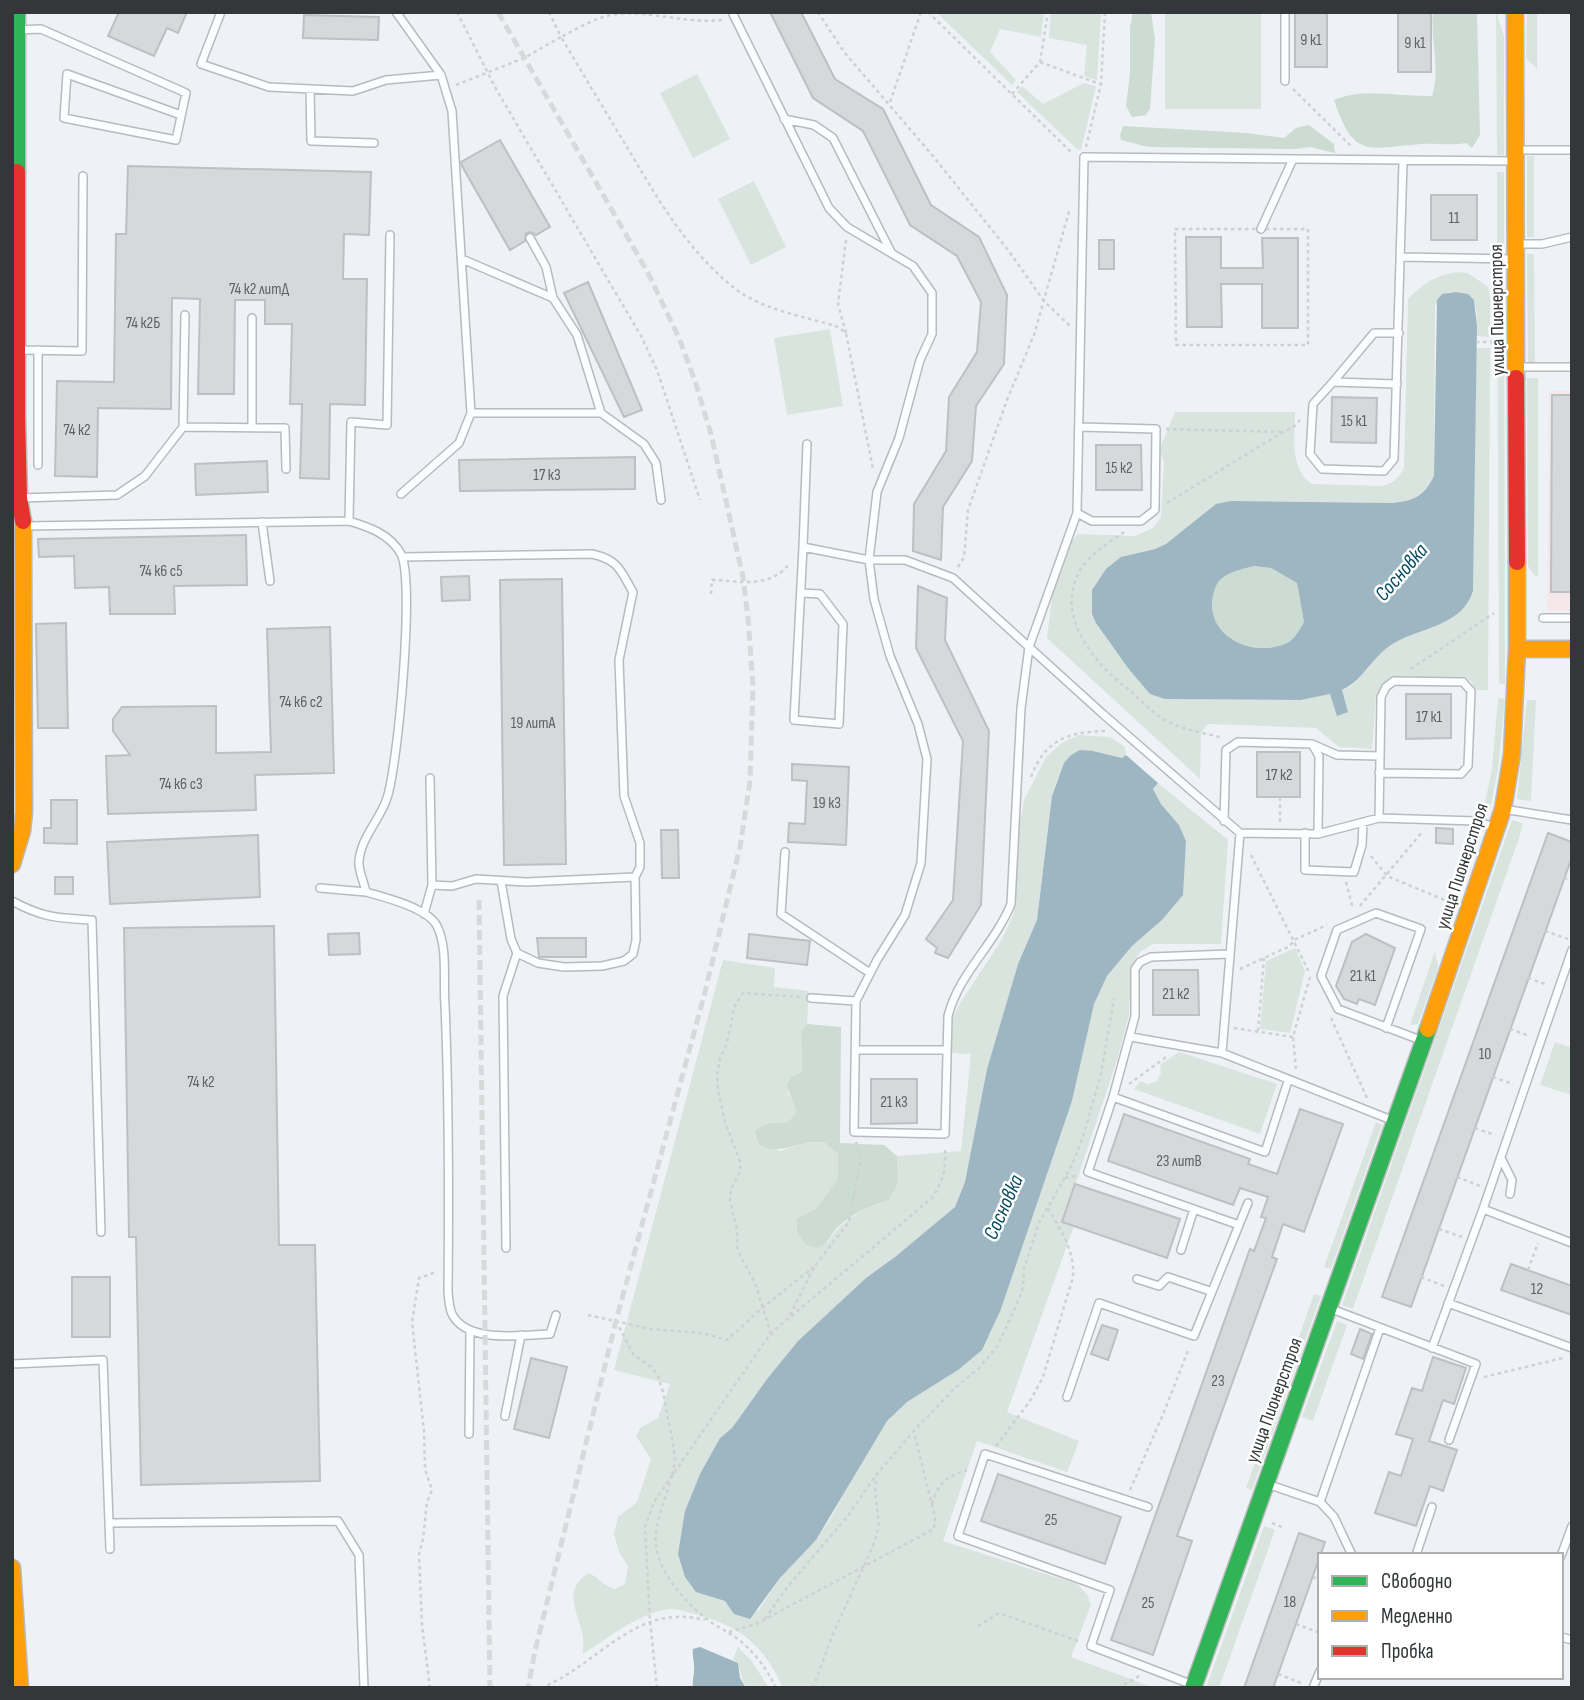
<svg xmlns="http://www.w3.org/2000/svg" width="1584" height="1700" font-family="'Sofia Sans Condensed',sans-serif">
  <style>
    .commercial { fill: #f5e8ea }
    .green { fill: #d8e4dd }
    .forest { fill: #ccdcd2 }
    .water { fill: #9eb6c2; fill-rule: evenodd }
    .building { fill: #d7d8dc; stroke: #bebfc2; stroke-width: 2 }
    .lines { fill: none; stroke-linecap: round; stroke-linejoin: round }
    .lane-casing { stroke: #b8babd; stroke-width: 10 }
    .fast-casing { stroke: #b8babd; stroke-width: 19 }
    .slow-casing { stroke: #b8babd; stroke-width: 19 }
    .jam-casing { stroke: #b8babd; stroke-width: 19 }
    .path { stroke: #cfd0d2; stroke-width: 2.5; stroke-dasharray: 3.5 3.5; stroke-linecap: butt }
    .lane { stroke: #fcfdfe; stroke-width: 7 }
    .fast { stroke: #30b455; stroke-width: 16 }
    .slow { stroke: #ff9f0a; stroke-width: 16 }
    .jam { stroke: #e5322d; stroke-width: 16 }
    .rail { stroke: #d8d9db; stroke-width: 5; stroke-dasharray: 10 5; stroke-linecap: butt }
    .labels { text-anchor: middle; stroke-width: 5; stroke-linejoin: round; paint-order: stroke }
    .number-label { font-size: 16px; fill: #5f6265 }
    .street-label { font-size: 19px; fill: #34373a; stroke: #fefffe }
    .water-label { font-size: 21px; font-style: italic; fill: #094b62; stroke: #fefffe }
  </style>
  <rect width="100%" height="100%" fill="#eef2f6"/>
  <path class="commercial" d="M1549,391H1572V611H1547Z"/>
  <path class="green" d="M936,12H1044L1041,37L1000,29L990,52L1016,80L1012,85Z
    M1051,12L1101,13L1097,80L1084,76L1087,45L1049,38Z
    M1165,12H1261V109H1165Z
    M1496,12L1504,36V155H1497Z
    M1527,12H1537V69L1526,58Z
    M697,74L730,139L693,158L660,93Z
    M1084,83L1096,86L1081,150L1077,149L1017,92L1022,86L1043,104Z
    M1527,156H1534V237H1527Z
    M1497,172H1504V255L1497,254Z
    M754,181L786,247L751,265L718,199Z
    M1527,254H1534L1535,362H1528Z
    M1497,268H1504L1505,684H1499Z
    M1457,272L1468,273L1488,287L1490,298V337L1476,336C1477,309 1481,293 1449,292L1435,306L1434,476C1423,496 1414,501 1392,503L1231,501L1166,544L1155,549L1140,552L1092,614L1128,668L1165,699L1301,700L1331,694L1348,711L1342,691C1364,681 1373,655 1394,643C1421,627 1462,626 1473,591L1476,348H1490L1488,690H1476L1471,681L1466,678L1395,677L1383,683L1376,695L1372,749L1339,747L1316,728L1208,724L1201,733L1200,779L1047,638C1052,603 1053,562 1078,534L1135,536L1153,528L1161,517L1164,462L1159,450L1175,412H1295C1295,436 1289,469 1312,484L1378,486C1391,485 1398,480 1404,468L1408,299C1422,284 1436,275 1457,272Z
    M830,329L843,406L787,415L774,338Z
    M1527,378H1538V576H1535L1528,566Z
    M1498,698L1505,699L1498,770L1490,809L1484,807L1492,769Z
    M1527,700H1536L1531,801L1517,799Z
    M1079,735L1110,737L1125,747L1126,755L1122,758L1093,751L1058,777L1052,796L1037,920L1018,964L987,1069L965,1182L955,1207L895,1257L866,1278L798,1341L767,1379L732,1428L720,1438L700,1474L685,1511L712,1597L758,1611L780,1578L816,1540L832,1516L855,1472L887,1421L907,1402L958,1370L1001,1309L1072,1101L1094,1004L1107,976L1132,946L1162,920L1185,856L1186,841L1179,825L1161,804L1153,789L1158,783L1228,840L1221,944H1153L1140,952L1134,962L1131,972L1129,1015L1117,1060L1063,1222L1074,1226L1007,1412L1079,1441L1067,1472L977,1441L943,1541L1077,1584L1087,1594L1091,1605L1071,1657L1155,1688H783C763,1644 741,1627 695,1614C685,1612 675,1607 664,1610C635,1616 607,1639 583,1654C583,1647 584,1639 582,1632C576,1608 563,1589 589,1573C600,1579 604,1586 615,1589L625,1584L628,1566L619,1552L614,1534L618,1517L637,1502L651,1459L636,1436L640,1428L658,1418L670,1384L614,1370L723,960L775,968L774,987L809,991L807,1024L801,1031L802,1072L792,1076L788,1093L795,1103L796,1114L786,1123H769L755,1132L756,1139L781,1151L804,1143L824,1142L838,1154V1178L816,1209L827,1244C844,1217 860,1211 889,1200L898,1183L897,1156L961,1151L971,1054L951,1053L950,1024L959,1005L1002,939L1014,913L1020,823L1024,800L1046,757L1063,742Z
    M1512,820L1523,823L1519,838L1353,1309L1342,1305Z
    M1295,948L1305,971L1290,1033L1260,1029L1266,961Z
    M1435,951L1438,968L1418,1024L1410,1025Z
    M1555,1042L1572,1048V1095L1540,1085Z
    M1179,1052L1277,1084L1260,1134L1134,1089L1140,1081L1148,1084L1157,1081L1161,1073L1160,1065Z
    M1376,1122L1382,1125L1331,1269L1324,1267Z
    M1314,1294L1321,1296L1252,1490L1246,1488Z
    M1337,1321L1347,1325L1313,1421L1302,1417Z
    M1264,1526L1275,1530L1219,1688H1206Z
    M738,1647L751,1660L769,1688C740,1688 745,1688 738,1663L733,1659Z"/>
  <path class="forest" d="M1133,12H1151L1155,39L1150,109L1146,115L1132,117L1126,106L1130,73V27Z
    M1433,12H1477L1480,135L1472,148L1466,143C1450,146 1437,143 1422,144C1367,148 1354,160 1334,100C1365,87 1400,97 1432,96C1441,70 1430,40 1433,12Z
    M1309,125L1334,144L1335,153L1310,147L1296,149L1148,147L1121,140L1120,135L1123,126L1247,133L1284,138L1296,128Z
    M1254,566L1271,568L1297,583L1304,622C1299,631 1293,641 1282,645C1251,656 1210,637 1212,602C1213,595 1215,586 1219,581C1226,572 1243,569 1254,566Z
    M807,1024L841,1027L840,1143L884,1145L897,1156L898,1183L889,1200C871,1206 852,1213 838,1227C830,1235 829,1243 819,1248L806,1245L797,1232V1219L816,1209L838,1178V1154L824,1142C816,1142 808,1142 801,1144C784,1149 757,1157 755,1131L769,1123H786L796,1114C795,1102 789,1095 787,1084L792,1076L802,1072L801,1031Z"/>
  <path class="water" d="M1456,292L1468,294L1474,300L1477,326L1473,591C1462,626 1422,627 1394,643C1373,655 1364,680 1342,690L1348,712L1337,716L1330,694L1301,700L1165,699L1150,694L1128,668L1096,623L1092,614V590L1106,569L1121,557L1155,549L1166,544L1216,504L1231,501L1392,503C1414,501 1424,496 1434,476L1437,300L1442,294ZM1254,566L1271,568L1297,583L1304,622C1299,631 1293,642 1282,645C1251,656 1210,637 1212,602C1213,595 1215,586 1219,581C1227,572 1243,569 1254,566Z
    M1080,750L1093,751L1122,758L1126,755L1158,783L1153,789L1161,804L1179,825L1186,841L1183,895L1162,920L1132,946L1107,976L1094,1004L1072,1101L1001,1309L982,1350L958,1370L907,1402L887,1421L816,1540L780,1578L750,1619L734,1614L725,1601L696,1592L685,1577L678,1554L685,1511L700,1474L720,1438L732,1428L767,1379L798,1341L866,1278L895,1257L955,1207L965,1182L987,1069L1018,964L1037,920L1052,796L1064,763L1071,755Z
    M700,1647L738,1663L740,1678L746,1688H693C692,1679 695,1673 694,1666C694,1659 692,1656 693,1649Z"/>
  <path class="building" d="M119,12H187L178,33L167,28L154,56L108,36Z
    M770,12H801L835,79L883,109L931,205L979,237L1007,295L1004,364L976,406L972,461L943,507L941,560L913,551L914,504L946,451L949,397L977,352L981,302L957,256L910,225L863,131L813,98Z
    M1295,12H1327V67H1295Z
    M1398,12H1431V72H1398Z
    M304,15L379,17L378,40L303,38Z
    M500,140L550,227L536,235L531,232L526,233L525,241L510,250L462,166L461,162Z
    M128,166L371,172L369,235L344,234L343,279H367L365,405L330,404L329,479L300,478L302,404H290L292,324H265V300H235L234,394H198L200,299L172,298L171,409L98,408L97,477L55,476L57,381L114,382L116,234H126Z
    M1431,195H1477V240H1431Z
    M1186,237H1221V268H1263L1262,238H1298V328H1262V284H1221L1222,327H1187Z
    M1099,240H1114V269H1099Z
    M588,282L642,410L624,417L564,293Z
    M1552,395H1572V592H1551Z
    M1332,397L1377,398L1376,443L1331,442Z
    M1096,445H1141L1142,490H1096Z
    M635,457V489L460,491L459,460Z
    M267,461L268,492L196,495L195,464Z
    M246,535L247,585L174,586L175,614H110L109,587L75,588L74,556L39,557L38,539Z
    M469,576L470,600L442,601L441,577Z
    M562,579L566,864L504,865L500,580Z
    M918,586L947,598L945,640L989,731L981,905L948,958L935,953L937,948L926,939L953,900L963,741L916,648Z
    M66,623L68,728H38L36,624Z
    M330,627L334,773L255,775L256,810L108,814L106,756L130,755L113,731V719L122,707L216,706V753L271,752L267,629Z
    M1406,694H1451V738L1406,739Z
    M1257,752H1300V797H1257Z
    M792,764L849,767L846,845L788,842L789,823L805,824L807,781L792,780Z
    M51,800H77V844L44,843V828H51Z
    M1436,828L1453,829V844L1436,843Z
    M661,830H678L679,878H662Z
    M1548,833L1572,842V857L1411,1307L1382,1297Z
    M258,835L260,897L110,904L107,842Z
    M55,877H73V894H55Z
    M274,926L279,1245H315L320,1481L141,1485L136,1237H129L124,928Z
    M359,933L360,954L329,955L328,934Z
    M749,934L810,941L807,965L747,958Z
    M1366,934L1395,948L1375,1005L1359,999L1357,1004L1344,999L1336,986L1352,942Z
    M537,938H586V957H539Z
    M1153,970H1198L1199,1015H1153Z
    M871,1079H917V1123L871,1124Z
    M1300,1109L1343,1124L1304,1232L1283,1224L1272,1257L1277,1259L1177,1536L1192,1541L1153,1655L1111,1640L1250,1249L1254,1251L1266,1218L1261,1217L1268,1197L1240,1188L1233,1205L1108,1161L1124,1114L1250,1159L1248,1164L1277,1174Z
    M1075,1184L1180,1219L1167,1258L1062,1222Z
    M1511,1264L1572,1286V1315L1501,1290Z
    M72,1277H110V1337H72Z
    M1102,1325L1118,1330L1108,1360L1091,1354Z
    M1360,1329L1372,1334L1363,1359L1351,1354Z
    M1433,1357L1466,1368L1454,1404L1443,1400L1429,1441L1457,1450L1443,1491L1430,1486L1416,1526L1375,1513L1389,1472L1401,1476L1413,1439L1396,1434L1412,1388L1422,1391Z
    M531,1358L567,1367L549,1438L514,1429Z
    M998,1474L1121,1517L1105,1564L981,1521Z
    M1299,1533L1325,1542L1296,1624L1273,1688H1244Z"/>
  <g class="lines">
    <g class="lane-casing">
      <path id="lane" d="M221,12L201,64L269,87L353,91L386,80L441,75
        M396,12L441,75L452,111L471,413L459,443L401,494
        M732,12L829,208L847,227L913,266L932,293V334L920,360L899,438L877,492L869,560L874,599L890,656L918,724L927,759L921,863L905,915L877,960L856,1001L854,1132L945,1134L948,1016C959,973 995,944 1011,904L1021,708L1029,647L1077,513L1084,157L1515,161
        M18,30L41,29L186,93L176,140L64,118L67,74L181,115
        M1285,81V12
        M310,89L311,141L374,143
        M784,119L814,125L833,138L891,252
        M1517,150H1572
        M1261,229L1293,159
        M530,238L546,267L553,298
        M1517,244H1542L1572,237
        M1402,257L1513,259
        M462,259L553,298L577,335L601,413
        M18,350L82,351L83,176
        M1518,367H1572
        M1333,382L1374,333H1399
        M1397,384L1333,382L1313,404L1310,454L1322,469L1384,471L1394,459L1403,162
        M471,413H601L644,444L656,463L661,500
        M183,427L185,315
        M252,427V318
        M38,465V350
        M20,498L117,495L145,476L183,427L285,428L286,469
        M1077,513L1092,521H1141L1155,510L1156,429L1079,427
        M349,521L351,422L387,425L390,235
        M262,522L270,581
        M25,526L349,521C369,527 390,534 401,554C415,581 398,765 387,798C380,820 361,837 359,861C358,870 364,882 366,892C384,897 428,908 437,926C448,948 443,980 445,1005C449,1100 449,1196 448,1292C449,1299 449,1308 452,1314C467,1344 522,1335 550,1334L556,1315
        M803,547L807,444
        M402,557L592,554C619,560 620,570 633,592L619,660L624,796L640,843V867L635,877L636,940L633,954L624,961L602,966L564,967L538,963L517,953L511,939L501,881
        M802,593L820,594L843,624L839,724L794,720L803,547L869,560H905L953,578L1104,715L1240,833L1318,834L1379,818L1476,821L1494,827
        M1543,618H1572
        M1312,744L1337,755L1380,756
        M1503,809L1572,820
        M1379,818L1381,697L1386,687L1394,681L1463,682L1471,691L1468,766L1461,774L1379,773
        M1224,821L1226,750L1238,742L1312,744L1319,756L1318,834
        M1305,833V870L1354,872L1362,845L1363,822
        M785,852L781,914L870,973
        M432,885L452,886L476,879L526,882L635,877
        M320,888L366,892
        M12,901C43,918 58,918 92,920L101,1232
        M424,914L432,885L430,778
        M811,998L856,1001
        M1386,1028L1421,929L1376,913L1337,930L1321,976L1338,1009L1423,1041
        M1131,1037L1222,1053L1394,1121
        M856,1050H947
        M1222,1053L1240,833
        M1113,1097L1135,1016V969L1140,962L1151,957L1229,954
        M1501,1158L1512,1180L1510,1194
        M1483,1209L1572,1243
        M1239,1225L1248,1203
        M506,1248L503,996L517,953
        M1181,1250L1194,1209
        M1137,1279L1159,1286L1168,1277L1210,1291
        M1448,1303L1572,1348
        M1329,1308L1476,1364L1449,1440
        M1432,1348L1483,1209L1572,950
        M12,1364L103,1360L110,1549
        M1067,1397L1099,1303L1194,1336L1239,1225L1088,1172L1113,1097L1265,1152L1288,1081
        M505,1416L521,1335
        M469,1434L470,1331
        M1267,1484L1320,1502L1334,1517L1352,1555
        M1320,1502L1380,1328
        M1148,1507L985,1454L958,1536L1110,1590L1091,1646L1193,1685
        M109,1523L338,1521L359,1555L364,1688
        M1416,1555L1432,1507
        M1561,1556L1572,1526
        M1561,1637L1572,1640
        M1313,1688L1320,1671"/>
    </g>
    <g class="fast-casing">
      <path id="fast" d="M17,12V172
        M1193,1688L1428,1029"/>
    </g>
    <g class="slow-casing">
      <path id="slow" d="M1515,12L1516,378
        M1517,649H1572
        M12,864L22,831L24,812L23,521
        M1428,1029L1503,809L1512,754L1517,649V562
        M12,1568L20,1688"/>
    </g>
    <g class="jam-casing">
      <path id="jam" d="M17,172V417L19,498L23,521
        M1516,378L1517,562"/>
    </g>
    <path class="path" d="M457,12L496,89L641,336L657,370L700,500
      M818,12L844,52L933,156L1008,250L1044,301L1070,326
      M928,12L1073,154
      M722,20C687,24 653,11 618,14C597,16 579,28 561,37C583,74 605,111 627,147C657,198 687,250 733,287C761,310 804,316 838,327L846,333L873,469
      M1040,62L1100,84
      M456,85L524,58L561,37L549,12
      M1293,89L1353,148
      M1012,94L1040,62L1048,12
      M890,102L921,12
      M1086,147L1101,84L1105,12
      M1175,229H1308V345H1176Z
      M846,240L838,304L846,333
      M1476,342H1492
      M1166,429L1282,432
      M1167,503L1283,432L1295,426L1300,420
      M1124,532C1110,542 1092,553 1082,567C1052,614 1093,662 1129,690C1141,700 1153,714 1167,721C1183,730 1206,733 1223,738
      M958,567L964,557L968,510L1007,400L1034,335L1070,208
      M711,594L712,580C741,581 770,589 790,563
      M1411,669L1494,613
      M1031,777C1045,740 1067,732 1105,731
      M1280,822V797
      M1251,855L1310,974
      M1371,856L1387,876L1447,901
      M1564,878L1572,880
      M1346,882L1353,909
      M1360,906L1423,831
      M1545,931L1568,939
      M1240,969L1290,946L1294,940L1327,925
      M1528,978L1548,985
      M1331,1018L1367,1098
      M1234,1028L1293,1037
      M1510,1029L1530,1036
      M1258,1031L1264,958
      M1296,1069L1293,1037L1310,977
      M1493,1077L1513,1084
      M1129,1084L1169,1055
      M1475,1128L1495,1135
      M1457,1177L1480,1186
      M1065,1178L1078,1175
      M1439,1229L1462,1237
      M1528,1270L1538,1243
      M1421,1277L1444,1286
      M588,1315L651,1329L702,1333L727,1340L762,1308L814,1267
      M790,1315L814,1267L849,1222L860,1163L856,1142
      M616,1321L633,1354L651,1367L658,1376L663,1392L673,1444L675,1461L672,1476
      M771,1334L755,1283L740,1255L737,1246V1230L730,1200L731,1188L738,1176L741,1164L725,1122L718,1090L717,1075L720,1058L727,1043L735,1005L743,993L800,997
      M1484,1377L1563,1358
      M996,1446L1030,1401L1043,1377L1073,1277C1075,1251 1060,1229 1048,1208
      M670,1483C665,1499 657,1518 656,1535C652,1566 685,1603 708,1620C720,1629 733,1634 744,1644C758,1657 768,1671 776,1688
      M1130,1490L1164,1412L1189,1348
      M932,1504C938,1483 947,1476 967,1470
      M1272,1523L1282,1527
      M1313,1577L1320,1580
      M765,1619L788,1586L847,1517L876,1475L914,1431L955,1388L979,1368L997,1347L1020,1297L1023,1287L1024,1268L1039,1223L1072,1165L1083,1137L1101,1074L1114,998
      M1296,1624L1320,1633
      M978,1626L999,1613L1081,1642
      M729,1632L756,1624L934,1529L935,1517L914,1433
      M1278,1674L1301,1683
      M430,1688L422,1625L419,1554L423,1539L427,1502L432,1490L425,1469L424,1431L412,1322L419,1278L436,1272
      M541,1688C600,1664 635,1602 705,1620
      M657,1688L650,1620L645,1527L654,1502L766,1340L777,1328L932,1198C944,1180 946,1168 945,1147
      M813,1688L833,1634L875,1541L879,1523L875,1492L876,1477
      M1118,1688L1139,1676"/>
    <use href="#lane" class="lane"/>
    <use href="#fast" class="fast"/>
    <use href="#slow" class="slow"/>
    <use href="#jam" class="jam"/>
    <path class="rail" d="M498,12L648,273L679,338L695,381L711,434L743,577L748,618L753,686L750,781L740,847L704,996L616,1321L535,1651L528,1688
      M479,900L490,1688"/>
  </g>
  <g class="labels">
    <g class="number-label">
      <text x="1311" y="45">9 к1</text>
      <text x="1415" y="48">9 к1</text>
      <text x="1454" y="223">11</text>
      <text x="259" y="294">74 к2 литД</text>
      <text x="143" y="328">74 к2Б</text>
      <text x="1354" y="426">15 к1</text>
      <text x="77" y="435">74 к2</text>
      <text x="1119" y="473">15 к2</text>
      <text x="547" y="480">17 к3</text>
      <text x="161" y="576">74 к6 с5</text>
      <text x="301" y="707">74 к6 с2</text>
      <text x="1429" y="722">17 к1</text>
      <text x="533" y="728">19 литА</text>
      <text x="1279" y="780">17 к2</text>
      <text x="181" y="789">74 к6 с3</text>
      <text x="827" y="808">19 к3</text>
      <text x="1363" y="981">21 к1</text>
      <text x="1176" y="999">21 к2</text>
      <text x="1485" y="1059">10</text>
      <text x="201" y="1087">74 к2</text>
      <text x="894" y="1107">21 к3</text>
      <text x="1179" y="1166">23 литВ</text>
      <text x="1537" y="1294">12</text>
      <text x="1218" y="1386">23</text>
      <text x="1051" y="1525">25</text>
      <text x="1290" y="1607">18</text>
      <text x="1148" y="1608">25</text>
    </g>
    <g class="street-label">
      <text transform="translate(1496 310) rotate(-91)" y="7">улица Пионерстроя</text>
      <text transform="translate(1461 866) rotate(-72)" y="7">улица Пионерстроя</text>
      <text transform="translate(1273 1400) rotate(-70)" y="7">улица Пионерстроя</text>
    </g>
    <g class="water-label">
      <text transform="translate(1401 572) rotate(-49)" y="7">Сосновка</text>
      <text transform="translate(1003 1207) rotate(-66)" y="7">Сосновка</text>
    </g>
  </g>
  <rect width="1584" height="1700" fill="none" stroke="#34373a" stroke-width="28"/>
  <rect x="1318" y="1553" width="245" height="126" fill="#fefffe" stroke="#adafb0" stroke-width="2"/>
  <rect x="1332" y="1576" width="35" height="10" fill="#30b455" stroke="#adafb0" stroke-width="2"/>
  <text x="1381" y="1588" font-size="21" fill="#34373a">Свободно</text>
  <rect x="1332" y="1611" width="35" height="10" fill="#ff9f0a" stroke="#adafb0" stroke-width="2"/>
  <text x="1381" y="1623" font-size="21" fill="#34373a">Медленно</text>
  <rect x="1332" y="1646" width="35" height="10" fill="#e5322d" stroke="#adafb0" stroke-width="2"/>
  <text x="1381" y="1658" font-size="21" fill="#34373a">Пробка</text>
</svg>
